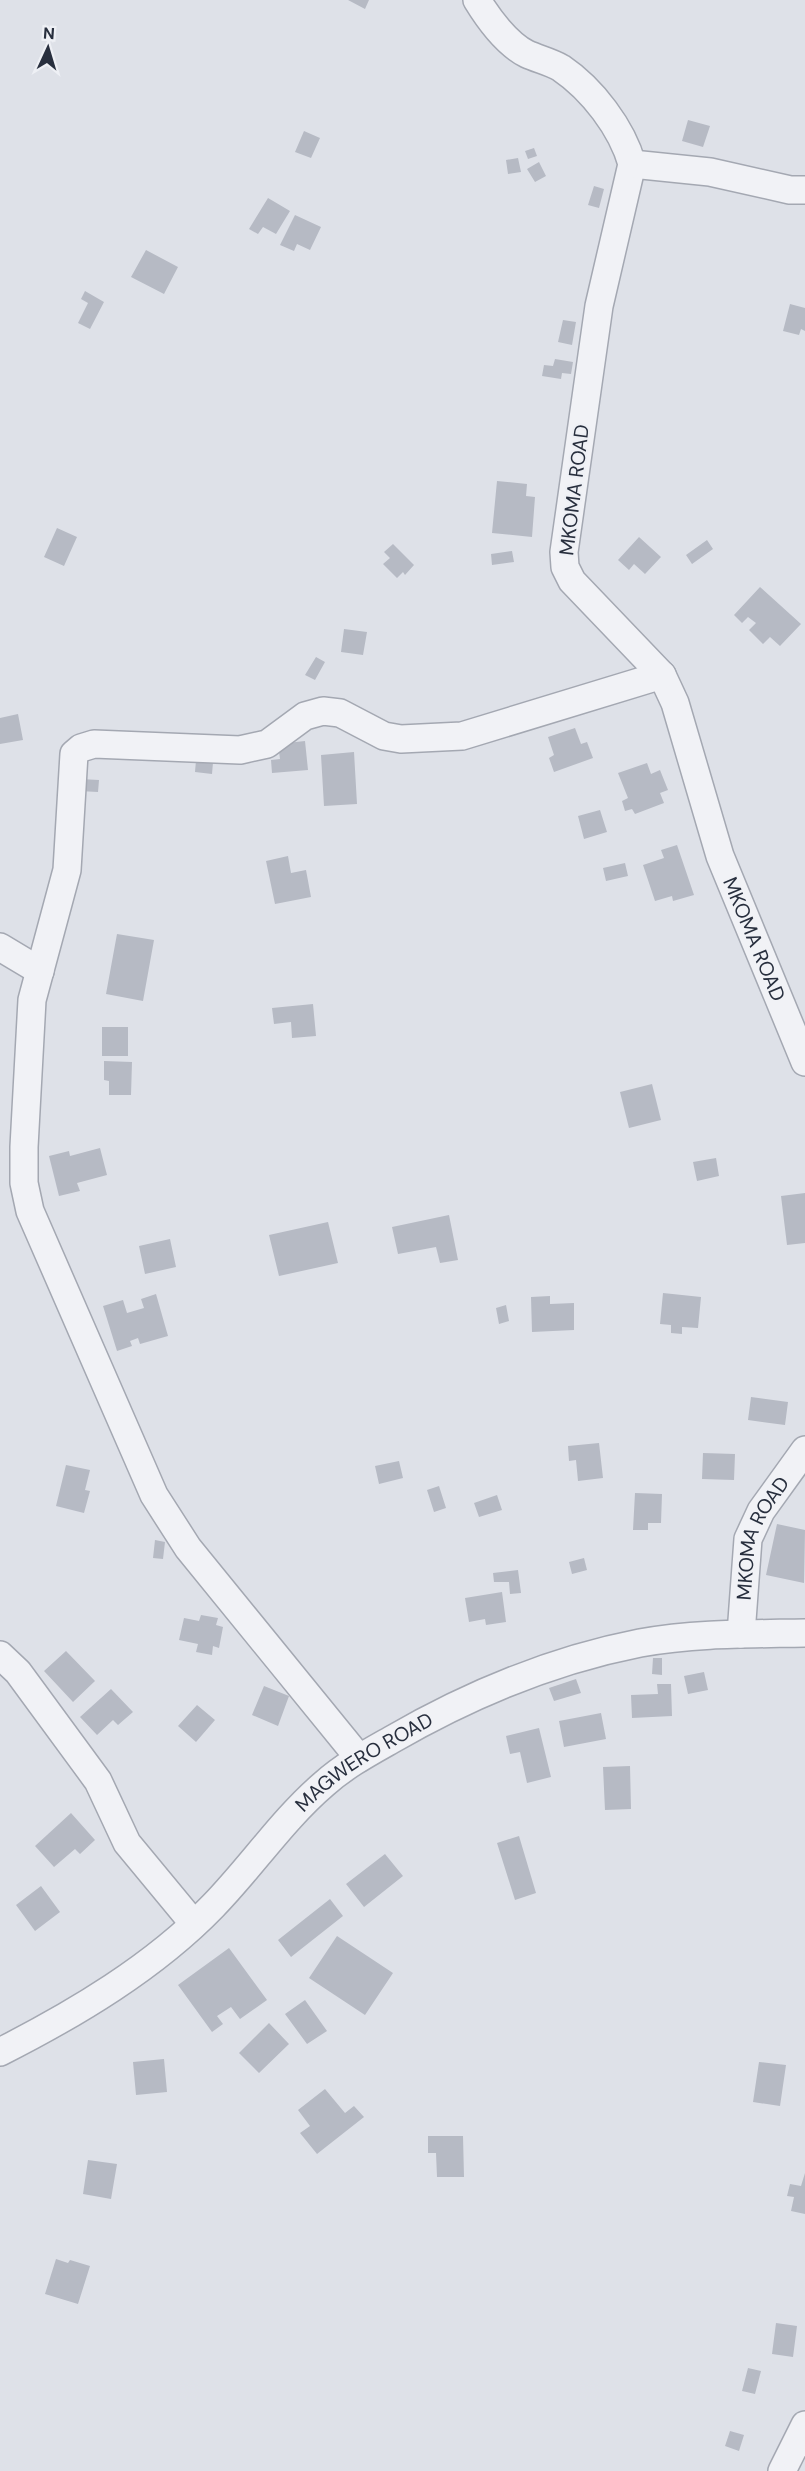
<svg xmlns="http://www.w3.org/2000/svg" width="805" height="2471" font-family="'DM Sans',sans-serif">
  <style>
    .building { fill: #b6bac4 }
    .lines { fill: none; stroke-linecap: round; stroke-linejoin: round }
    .minor-casing { stroke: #a4a8b2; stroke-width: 30 }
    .minor { stroke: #f1f2f6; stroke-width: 27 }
    .labels { text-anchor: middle; stroke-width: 4.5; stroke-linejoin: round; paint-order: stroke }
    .street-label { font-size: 20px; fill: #282f3e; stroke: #eef0f5 }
  </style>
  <rect width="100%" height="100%" fill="#dee1e8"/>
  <path class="building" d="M348,0H369L365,9Z
    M688,120L710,126L703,147L682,141Z
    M304,131L320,138L311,158L295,152Z
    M534,148L537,156L528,159L525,151Z
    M518,158L521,172L508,174L506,160Z
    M539,162L546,176L535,182L527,169Z
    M594,186L604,189L599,208L588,205Z
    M268,198L290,211L276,234L263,227L258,234L249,229Z
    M295,215L321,227L310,250L297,244L294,251L280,245Z
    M146,250L178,267L164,294L131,277Z
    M85,291L104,302L90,329L78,323L88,303L81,299Z
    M790,304L805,308V331L801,329L799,335L783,331Z
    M563,320L576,322L572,345L558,342Z
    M555,359L573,362L571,374L562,373L561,379L542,376L544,365L553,366Z
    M497,481L527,484L526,496L535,497L532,537L492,533Z
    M57,528L77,537L64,566L44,557Z
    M639,537L661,557L645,574L634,564L629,570L618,560Z
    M707,540L713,549L692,564L686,555Z
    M393,544L414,565L405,575L403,572L397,578L383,564L390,558L384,552Z
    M512,551L514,562L492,565L491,554Z
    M760,587L801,624L780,646L770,637L763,644L749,630L756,623L748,617L742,623L734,615Z
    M344,629L367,632L363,655L341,652Z
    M316,657L325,662L315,680L305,675Z
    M18,714L23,740L0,744V718Z
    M575,728L581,744L587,742L593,758L554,772L549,758L554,755L548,737Z
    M305,741L308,770L272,773L271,760L280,759L278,744Z
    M197,749L214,751L212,774L195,772Z
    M354,752L357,804L324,806L321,755Z
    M647,763L651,774L660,770L668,790L660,793L664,803L635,814L632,809L625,811L622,801L628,798L618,773Z
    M80,779L99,780L98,792L79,791Z
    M600,810L607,832L584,839L578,816Z
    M677,845L694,895L673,901L672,896L655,901L643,865L664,858L661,850Z
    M288,856L291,873L306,870L311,897L275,904L266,861Z
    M625,863L628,876L606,881L603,868Z
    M117,934L154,940L143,1001L106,994Z
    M313,1004L316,1036L292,1038L291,1022L274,1024L272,1008Z
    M102,1027H128V1056H102Z
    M104,1061L132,1062L131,1095H109V1081L104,1080Z
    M652,1084L661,1120L629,1128L620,1092Z
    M100,1148L107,1175L77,1183L80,1191L59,1196L49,1156L69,1151L70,1156Z
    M716,1158L719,1176L697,1181L693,1162Z
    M805,1193V1243L787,1245L781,1196Z
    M449,1215L458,1260L440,1263L436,1247L398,1254L392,1227Z
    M328,1222L338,1263L279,1276L269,1235Z
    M170,1239L176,1267L145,1274L139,1246Z
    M663,1293L701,1297L698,1328L682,1327V1334L671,1333V1325L660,1324Z
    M156,1294L168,1336L140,1344L138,1338L130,1341L132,1346L117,1351L103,1306L123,1300L127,1313L144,1308L141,1299Z
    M550,1296V1304L574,1303V1330L532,1332L531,1297Z
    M506,1305L509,1321L499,1324L496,1308Z
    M751,1397L788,1402L785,1425L748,1420Z
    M599,1443L603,1478L578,1481L576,1460L569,1461L568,1446Z
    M703,1453L735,1454L734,1480L702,1479Z
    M399,1461L403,1478L379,1484L375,1466Z
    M66,1465L90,1470L85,1490L90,1491L84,1513L56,1506Z
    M439,1486L446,1508L434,1512L427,1490Z
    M635,1493L662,1494L661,1523H648V1530H633Z
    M497,1495L502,1510L479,1517L474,1503Z
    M777,1524L805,1530L804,1583L766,1575Z
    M155,1540L165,1542L163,1559L153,1558Z
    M584,1558L587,1570L572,1574L569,1562Z
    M518,1570L521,1593L510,1594L509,1582H494L493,1573Z
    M502,1592L506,1622L486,1625L485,1619L469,1622L465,1598Z
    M201,1615L218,1618L216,1625L223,1627L219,1648L213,1646L212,1655L196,1652L198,1644L179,1640L184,1618L199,1621Z
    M66,1651L95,1681L73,1702L44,1671Z
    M653,1658H662V1675L652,1674Z
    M704,1672L708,1690L688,1694L684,1676Z
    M576,1679L581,1693L554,1701L549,1688Z
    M657,1684H671L672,1716L632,1718L631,1695L658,1694Z
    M264,1686L289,1696L278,1726L252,1715Z
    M111,1689L133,1712L118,1725L113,1720L97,1735L80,1717Z
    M197,1705L215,1720L196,1742L178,1726Z
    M601,1713L606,1739L564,1747L559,1721Z
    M539,1728L551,1777L527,1783L520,1752L510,1754L506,1736Z
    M630,1766L631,1809L605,1810L603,1767Z
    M71,1813L95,1840L80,1854L75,1849L54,1867L35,1846Z
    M519,1836L536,1893L515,1900L497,1843Z
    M385,1854L403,1876L364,1907L346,1884Z
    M41,1886L60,1912L35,1931L16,1905Z
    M330,1899L343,1916L291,1957L278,1940Z
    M337,1936L393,1973L365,2015L309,1978Z
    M229,1948L267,2000L240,2019L231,2007L217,2016L223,2024L212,2032L178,1985Z
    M305,2000L327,2031L307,2044L285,2014Z
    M269,2023L289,2044L259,2073L239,2053Z
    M164,2059L167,2092L136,2095L133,2062Z
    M759,2062L786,2065L780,2106L753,2102Z
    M325,2089L345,2113L354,2106L364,2117L317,2154L300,2133L310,2126L298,2110Z
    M428,2136H463L464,2177H437L436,2153H428Z
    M88,2160L117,2164L111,2199L83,2194Z
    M805,2173V2214L791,2211L794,2197L787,2196L790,2184L801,2186Z
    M56,2259L68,2263L70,2260L90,2266L78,2304L45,2294Z
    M776,2323L797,2326L793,2357L772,2354Z
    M748,2368L761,2371L755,2394L742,2391Z
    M730,2431L744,2435L739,2451L725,2446Z"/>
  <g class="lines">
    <g class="minor-casing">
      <g id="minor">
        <path id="s1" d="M477,0C488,18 507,44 527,54C538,59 551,62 561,68C592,89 622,128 632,164L599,306L564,552L565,567L572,581L662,675L675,703L720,856L805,1062"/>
        <path d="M632,164L710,172L790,190H805"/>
        <path d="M0,947L40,971"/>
        <path id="s2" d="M741,1634L748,1539L761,1511L805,1450"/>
        <path d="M0,1655L18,1672L98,1781L127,1843L194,1924"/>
        <path d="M359,1758L188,1548L154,1495L30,1211L24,1183V1147L32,1000L67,870L74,754L81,748L94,744L240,750L267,744L305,716L323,711L340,713L384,736L401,739L462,736L662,675"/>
        <path id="s3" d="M0,2052C75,2014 154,1967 213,1906C251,1867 283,1819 324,1784C344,1766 368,1753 391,1740C467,1696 553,1660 640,1643C695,1633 750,1634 805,1633"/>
        <path d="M782,2471L805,2425"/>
      </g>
    </g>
    <use href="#minor" class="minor"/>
  </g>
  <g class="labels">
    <g class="street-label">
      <text transform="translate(574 490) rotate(-83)" y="7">MKOMA ROAD</text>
      <text dy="7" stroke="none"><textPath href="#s1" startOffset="1068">MKOMA ROAD</textPath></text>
      <text dy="7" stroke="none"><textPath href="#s2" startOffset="100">MKOMA ROAD</textPath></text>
      <text dy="7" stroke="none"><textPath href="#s3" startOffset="470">MAGWERO ROAD</textPath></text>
    </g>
  </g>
  <g transform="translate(48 48) rotate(4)" stroke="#eef0f5" stroke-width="4.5" paint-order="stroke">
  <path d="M0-4.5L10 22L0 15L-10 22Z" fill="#282f3e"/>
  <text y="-9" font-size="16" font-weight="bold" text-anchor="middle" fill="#282f3e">N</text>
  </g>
</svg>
